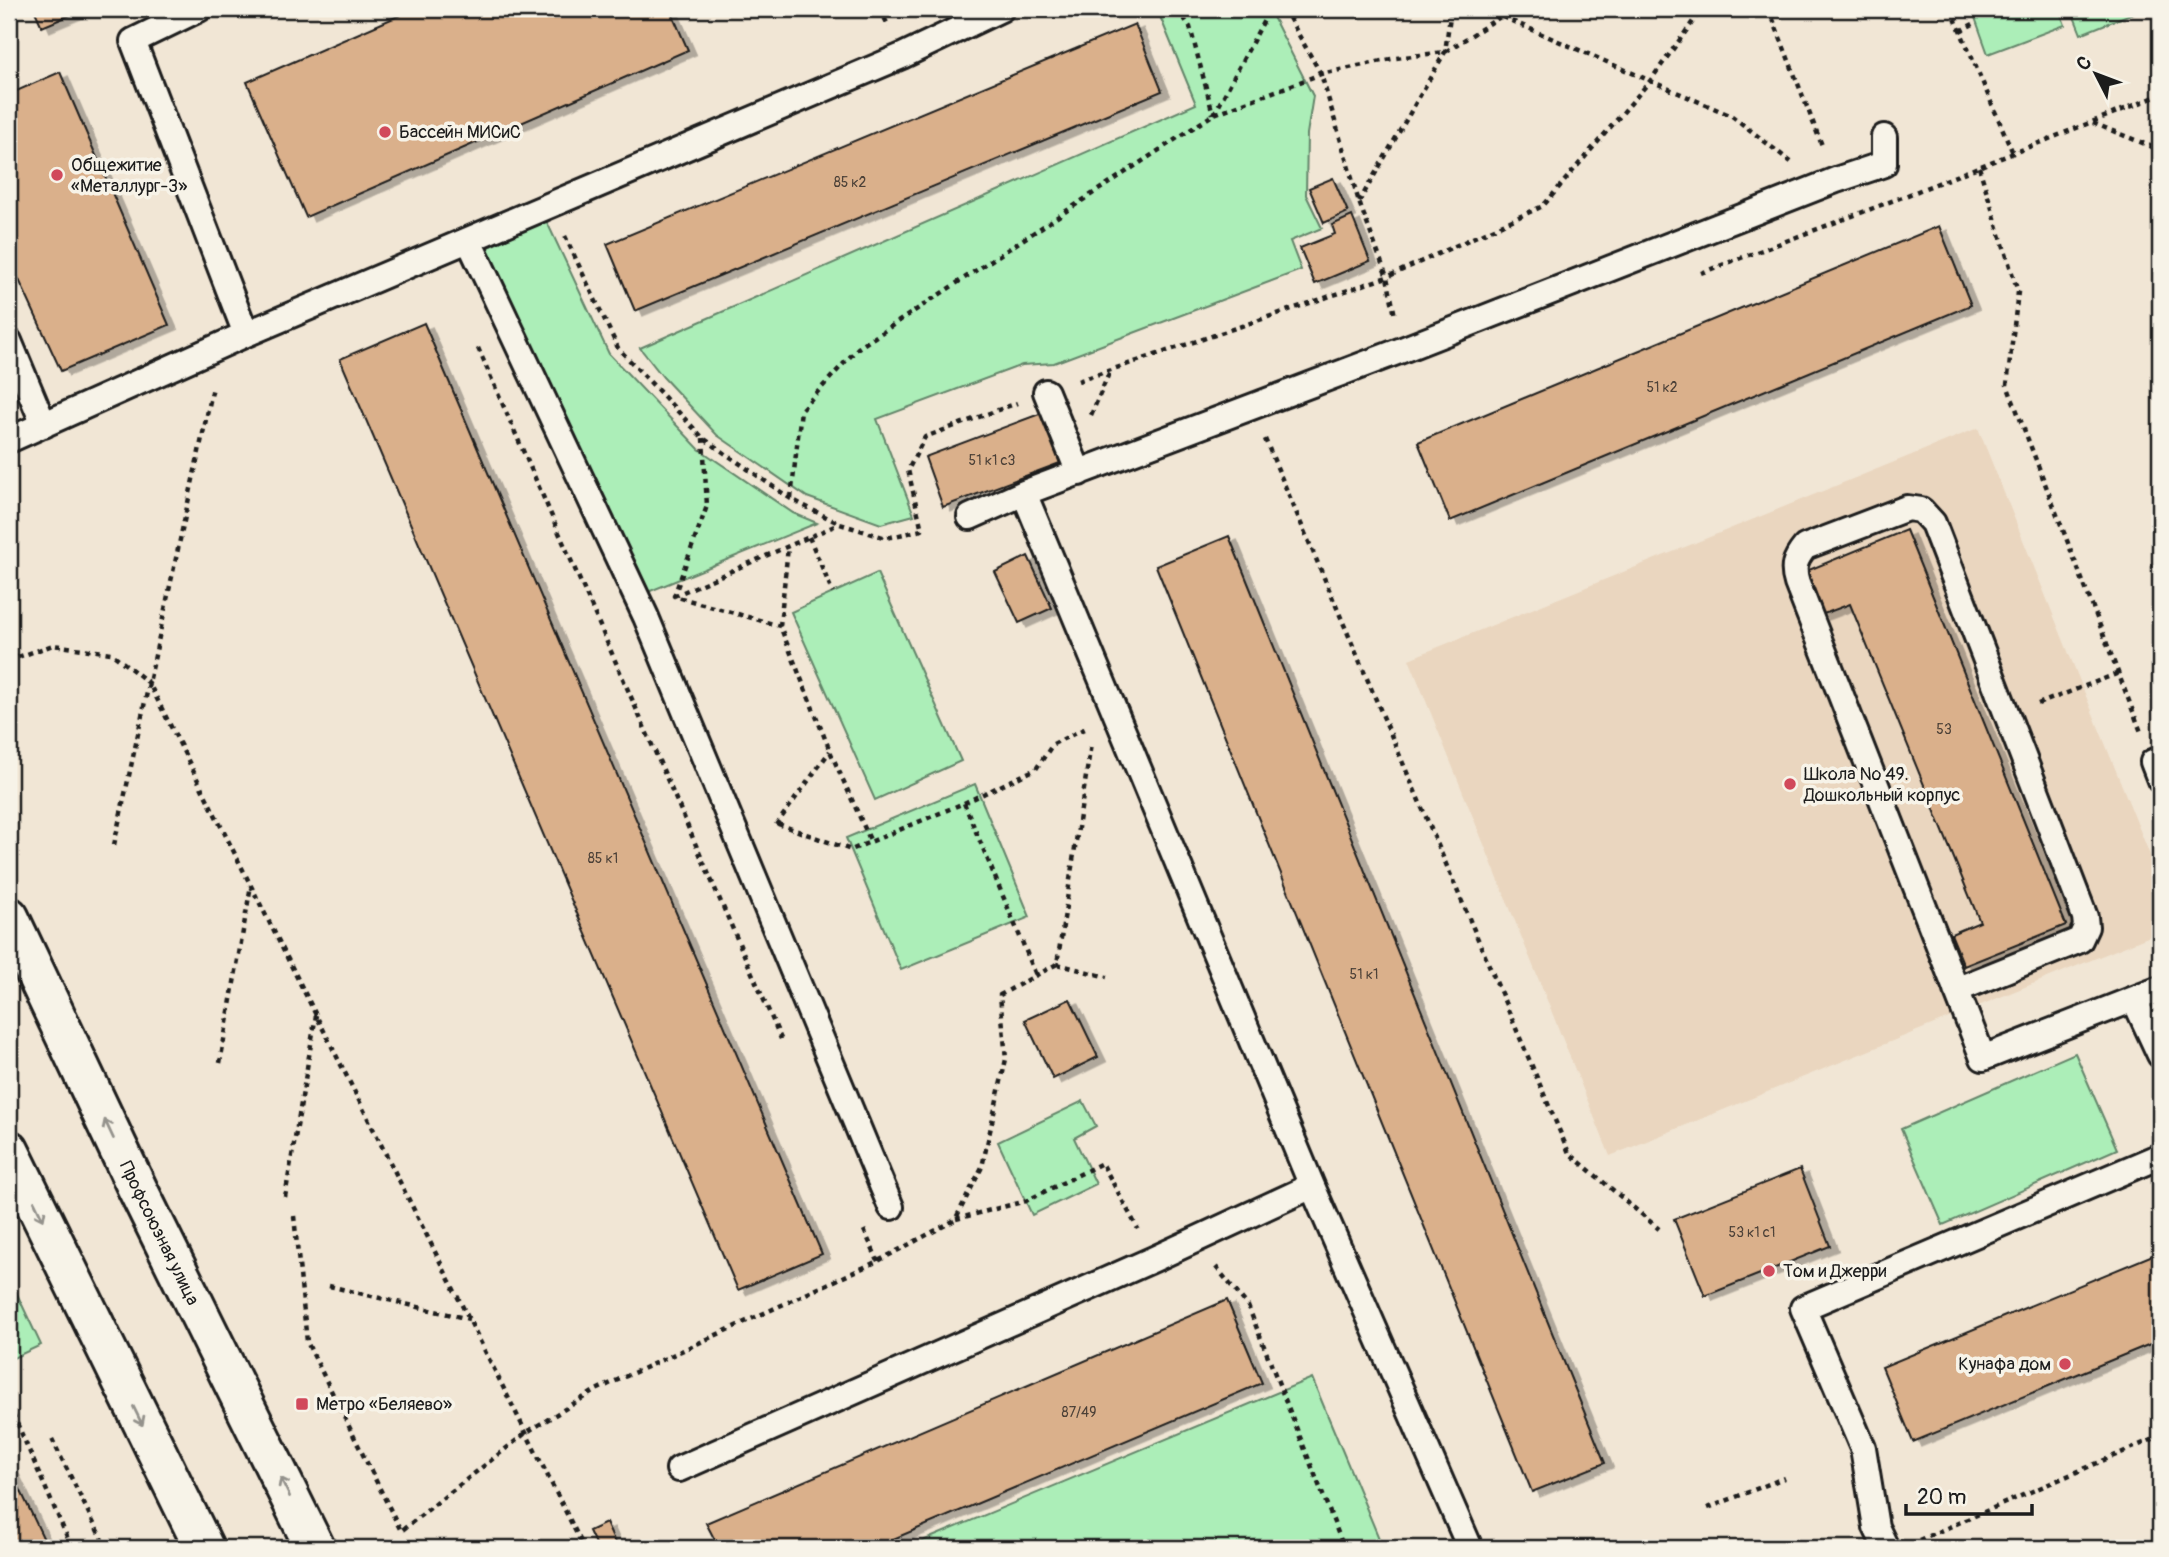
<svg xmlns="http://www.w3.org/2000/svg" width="2169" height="1557" font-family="Pangolin,sans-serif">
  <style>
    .built { fill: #ead6bf }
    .green { fill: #aceeb8; stroke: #64856a; stroke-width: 2 }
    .building { fill: #dab08b; stroke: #1c1c1c; stroke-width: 2; filter: url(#shadow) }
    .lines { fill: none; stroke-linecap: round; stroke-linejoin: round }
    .lane-casing { stroke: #1c1c1c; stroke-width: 30 }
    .primary-casing { stroke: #1c1c1c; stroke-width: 44 }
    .path { stroke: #1c1c1c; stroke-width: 4.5; stroke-dasharray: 5 5; stroke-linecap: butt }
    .lane { stroke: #f7f3e8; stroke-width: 24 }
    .primary { stroke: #f7f3e8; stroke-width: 38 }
    .oneway { stroke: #94928c }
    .poi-dot { fill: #d1495b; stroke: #f7f3e8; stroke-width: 2.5 }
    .labels { text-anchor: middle; stroke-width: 7; stroke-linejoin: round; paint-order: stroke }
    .number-label { font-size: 14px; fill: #4c4138 }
    .poi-label { font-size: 18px; fill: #1c1c1c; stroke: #f7f3e8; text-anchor: start }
    .street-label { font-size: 18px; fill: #1c1c1c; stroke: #f7f3e8 }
  </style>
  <defs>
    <filter id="shadow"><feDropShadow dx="8" dy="4.5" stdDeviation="0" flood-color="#0004"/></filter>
  </defs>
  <rect width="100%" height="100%" fill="#f1e6d5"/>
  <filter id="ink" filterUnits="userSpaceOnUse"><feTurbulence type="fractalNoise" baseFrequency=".0143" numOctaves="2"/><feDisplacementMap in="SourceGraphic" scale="14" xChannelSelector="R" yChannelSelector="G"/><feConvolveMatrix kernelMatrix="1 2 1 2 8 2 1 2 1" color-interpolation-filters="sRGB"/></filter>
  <g filter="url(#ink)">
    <path class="built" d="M1978,428L2160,880V932L1610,1156L1409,659Z"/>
    <path class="green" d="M1157,9H1269L1313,96L1307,134L1306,195L1322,228L1290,241L1301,270L1054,363L1022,365L877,419L914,515L881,524L807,497L717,435L663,377L640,348L1196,104Z
      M1972,9H2059L2065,25L1988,54Z
      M2071,9H2143L2081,34Z
      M546,220L609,354L699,449L793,513L817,523L648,592L484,249Z
      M877,573L961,761L875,800L791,612Z
      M975,784L1030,917L901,970L846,838Z
      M2075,1053L2117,1149L1943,1225L1901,1129Z
      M1083,1101L1096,1126L1074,1138L1096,1184L1032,1215L998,1142Z
      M9,1277L41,1345L9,1360Z
      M1312,1378L1383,1548H906Z"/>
    <path class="building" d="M34,9H85L42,27Z
      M414,9H670L688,50L306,217L247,82Z
      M1135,24L1162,91L635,311L607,244Z
      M60,72L169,325L61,371L9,258V86L12,93Z
      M1333,178L1348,212L1324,223L1309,188Z
      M1352,216L1370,261L1315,284L1300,248L1335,234L1332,225Z
      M1939,226L1971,305L1450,521L1418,442Z
      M424,323L822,1254L738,1290L340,359Z
      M1042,413L1060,463L943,507L925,457Z
      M1906,530L2066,925L1964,966L1951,934L1980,922L1850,604L1821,615L1804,572Z
      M1229,536L1605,1463L1532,1492L1156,566Z
      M1028,556L1052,608L1019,623L995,572Z
      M1070,999L1098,1057L1053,1079L1025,1020Z
      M1800,1169L1830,1246L1705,1296L1674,1219Z
      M2160,1252V1340L1913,1442L1882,1367Z
      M1227,1300L1262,1383L872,1548H719L706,1523Z
      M9,1466L48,1548H9Z
      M606,1523L616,1545L608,1548H597L589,1531Z"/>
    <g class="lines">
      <g class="lane-casing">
        <path id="lane" d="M199,9L133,41L246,334
          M469,241L646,617L891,1207
          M9,341L44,425
          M1046,392L1079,473
          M9,440L246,334L902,56L1001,9
          M970,517L1024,493
          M2160,759L2153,762L2160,780
          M2160,989L2134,999L2160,1055
          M1956,990L2080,940L2086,927L2085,917L1933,523L1921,510L1907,508L1805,547C1795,559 1792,567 1797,583L1983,1058L2134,999
          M679,1469L1154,1259L1312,1186
          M1470,1548L1312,1186L1024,493L1402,350L1836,180L1884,164V137
          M1886,1548L1876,1527L1863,1448L1803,1308L2160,1156"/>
      </g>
      <g class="primary-casing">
        <g id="primary">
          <path id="s1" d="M9,917L138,1190L315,1548"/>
          <path d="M9,1150L204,1548"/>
        </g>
      </g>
      <path class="path" d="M880,9L889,27
        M1178,9L1190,27L1213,114
        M1284,9L1321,74L1359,202L1387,277L1395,316
        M1484,9L1732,116L1791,162
        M1769,9L1823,148
        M1951,9L2013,153
        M1960,31L1977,22
        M1214,114L1270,9
        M2093,123L2160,150
        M1979,167L2018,292L2007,385L2141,732
        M1359,202L1445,52L1451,9
        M565,236L618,348L703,438L791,499L840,524L886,538L922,530L908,470L925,437L1017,403
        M1701,273L1900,198L2160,95
        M478,348L781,1039
        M1078,381L1387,277L1543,206L1650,81L1702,9
        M1091,415L1110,371
        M703,438L707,506L674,596L780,626L830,751L871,842
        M1265,439L1569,1153L1659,1229
        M791,498L801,410L858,348L1214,114L1321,74L1396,58L1445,52L1503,15L1521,9
        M809,537L833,593
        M674,596L839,524
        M780,626L788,547
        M18,657L53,645L111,653L149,683L584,1548
        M2038,704L2119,673
        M964,803L1036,769L1053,744L1086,728
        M778,824L851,850L964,803L1036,975
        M776,825L830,751
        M114,845L213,387
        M1057,964L1107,977
        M220,1063L251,885
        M285,1197L316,1015
        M294,1216L307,1342L401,1531L527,1432L596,1390L878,1261L955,1220L982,1167L1006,1059L1000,995L1057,964L1091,744
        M956,1219L1026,1201L1102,1163L1138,1229
        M864,1230L878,1261
        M1216,1267L1248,1306L1344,1548
        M329,1286L469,1319
        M9,1405L72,1548
        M52,1439L106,1548
        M1708,1508L1784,1478
        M1919,1540L2160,1436"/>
      <use href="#lane" class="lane"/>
      <use href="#primary" class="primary"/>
    </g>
    <defs><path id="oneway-shaft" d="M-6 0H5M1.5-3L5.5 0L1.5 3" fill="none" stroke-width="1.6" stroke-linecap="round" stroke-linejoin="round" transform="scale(1.75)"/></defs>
    <g class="oneway">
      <use href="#oneway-shaft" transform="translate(109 1129) rotate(-115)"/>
      <use href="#oneway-shaft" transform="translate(39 1211) rotate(64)"/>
      <use href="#oneway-shaft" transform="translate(138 1416) rotate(64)"/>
      <use href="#oneway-shaft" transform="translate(285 1487) rotate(-116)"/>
    </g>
  </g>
  <g class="poi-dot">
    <circle cx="385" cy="132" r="7"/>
    <circle cx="57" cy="175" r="7"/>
    <circle cx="1790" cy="784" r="7"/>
    <circle cx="1769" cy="1271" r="7"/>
    <circle cx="2065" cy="1364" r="7"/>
    <rect x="295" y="1397" width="14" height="14" rx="3.5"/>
  </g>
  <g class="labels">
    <g class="number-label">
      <text x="850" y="187">85 к2</text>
      <text x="1662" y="392">51 к2</text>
      <text x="992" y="465">51 к1 с3</text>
      <text x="1944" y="734">53</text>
      <text x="603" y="863">85 к1</text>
      <text x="1364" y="979">51 к1</text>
      <text x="1752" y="1237">53 к1 с1</text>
      <text x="1079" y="1417">87/49</text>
    </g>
    <g class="poi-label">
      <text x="399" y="138">Бассейн МИСиС</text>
      <text x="71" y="171">Общежитие<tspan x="71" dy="21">«Металлург-3»</tspan></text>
      <text x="1804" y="780">Школа № 49.<tspan x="1804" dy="21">Дошкольный корпус</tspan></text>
      <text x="1783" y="1277">Том и Джерри</text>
      <text x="2051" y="1370" text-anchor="end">Кунафа дом</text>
      <text x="316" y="1410">Метро «Беляево»</text>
    </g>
    <g class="street-label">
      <text dy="6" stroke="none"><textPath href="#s1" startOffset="350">Профсоюзная улица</textPath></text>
    </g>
  </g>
  <rect width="2169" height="1557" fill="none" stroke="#f7f3e8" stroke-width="35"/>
  <rect x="18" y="18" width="2134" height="1522" fill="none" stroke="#1c1c1c" stroke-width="2.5" filter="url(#ink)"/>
  <g transform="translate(2096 74) rotate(312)" stroke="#f7f3e8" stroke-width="5" paint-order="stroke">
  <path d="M0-5L12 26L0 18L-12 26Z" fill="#1c1c1c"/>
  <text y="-10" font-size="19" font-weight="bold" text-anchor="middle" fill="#1c1c1c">С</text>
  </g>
  <path d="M1906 1504v10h126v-10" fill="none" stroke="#1c1c1c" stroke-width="3.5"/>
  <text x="1917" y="1504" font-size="21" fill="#1c1c1c" stroke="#f7f3e8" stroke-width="5" paint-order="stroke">20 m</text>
</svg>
